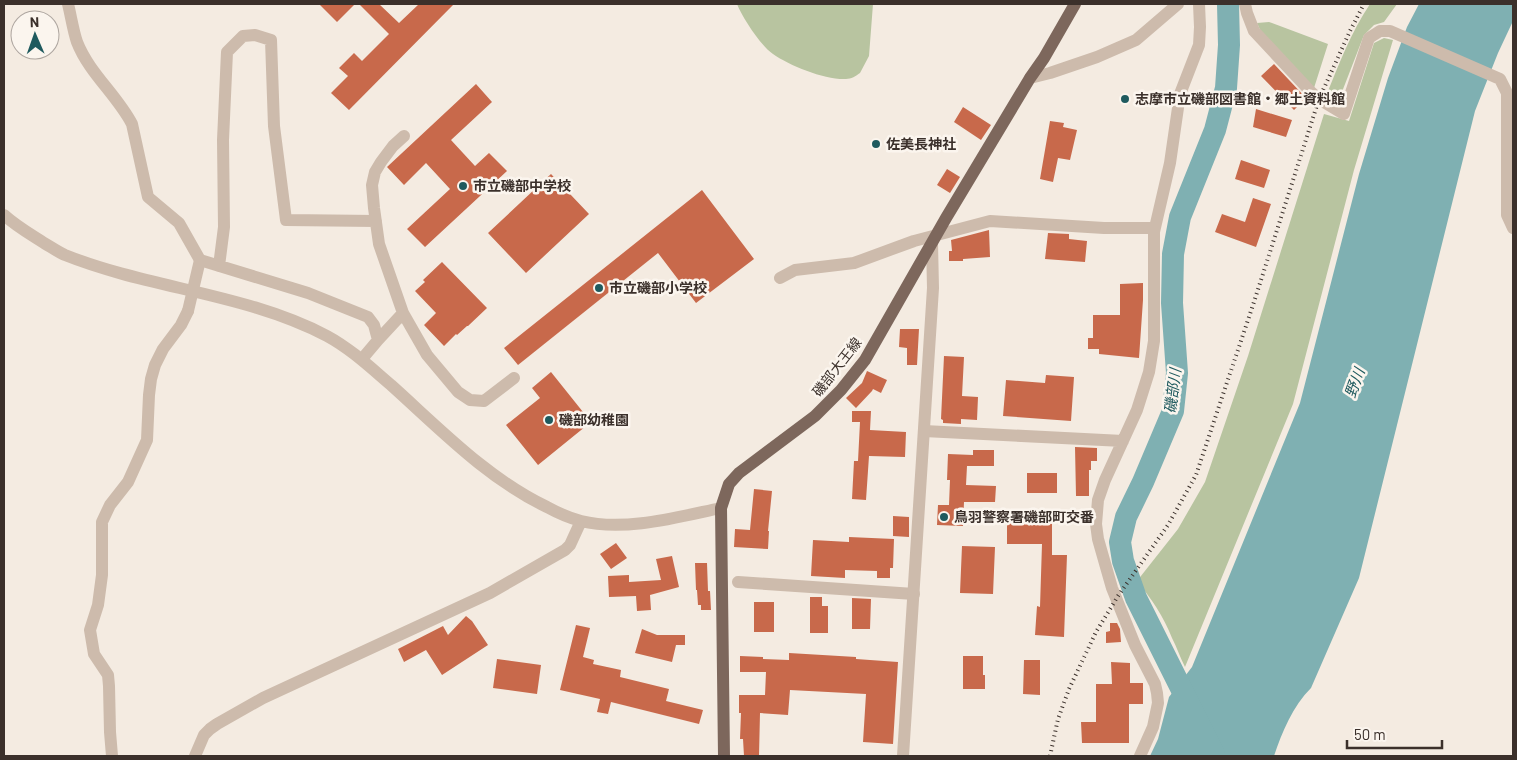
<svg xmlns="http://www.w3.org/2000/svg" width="1517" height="760" font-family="Barlow,'Noto Sans JP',sans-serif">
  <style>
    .green { fill: #b8c4a0 }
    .water { fill: #7fb0b2 }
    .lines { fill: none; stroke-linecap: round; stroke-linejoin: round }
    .river { stroke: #7fb0b2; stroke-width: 22 }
    .building { fill: #c8694b }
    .minor { stroke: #cdbbac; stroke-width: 12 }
    .tertiary { stroke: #cdbbac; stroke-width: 12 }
    .primary { stroke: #7d675c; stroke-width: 12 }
    .rail { stroke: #3b302b; stroke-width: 4; stroke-dasharray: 1 4; stroke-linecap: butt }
    .minor-bridge { stroke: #cdbbac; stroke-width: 12 }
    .poi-dot { fill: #1f5a5e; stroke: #fbf5ee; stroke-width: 2 }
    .labels { text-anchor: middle; stroke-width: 5; stroke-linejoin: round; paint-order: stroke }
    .poi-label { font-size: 14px; font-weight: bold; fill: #3b302b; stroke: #fbf5ee; text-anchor: start }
    .street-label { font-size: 14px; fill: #3b302b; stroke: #fbf5ee }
    .water-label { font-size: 15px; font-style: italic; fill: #1f5a5e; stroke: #fbf5ee }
  </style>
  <rect width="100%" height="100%" fill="#f4ebe1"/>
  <path class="green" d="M737,4H873L869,56L860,73C856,76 851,79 846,79C825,80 790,66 773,54C761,46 742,17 737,4Z
    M1370,4H1397L1384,22L1374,25L1364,35L1340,97L1335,99L1326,96C1339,64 1351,32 1370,4Z
    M1269,22L1328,44L1314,88L1263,36L1257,23Z
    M1384,38L1393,40L1354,170L1293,404L1185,667C1180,657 1177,648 1172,638C1164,617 1151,598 1137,581L1178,529L1205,482L1248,356L1324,114L1349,121L1374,43Z"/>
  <path class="water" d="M1419,4H1513V21L1498,53L1475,111L1359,578L1311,688C1293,706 1282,732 1274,756H1150L1158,739L1169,697L1192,667L1300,403L1359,174L1388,78L1407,27Z"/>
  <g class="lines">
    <path class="river" d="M1214,756V754L1136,598L1123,561L1120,542L1126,517L1143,482L1173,411L1177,373L1172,303L1173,254L1180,217L1215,130L1226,88L1229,45L1228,4"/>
  </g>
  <path class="building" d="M319,4H355L337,22Z
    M359,4H379L399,23L419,4H454L349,110L331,93L348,76L339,68L354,53L362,61L389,34Z
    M1274,64L1306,98L1294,110L1261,76Z
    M476,84L492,102L451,140L475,166L489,153L507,171L425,247L407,229L450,189L426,163L404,185L387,167Z
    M963,107L991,125L981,140L954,122Z
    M1256,109L1292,120L1286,137L1253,127Z
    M1050,121L1064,123L1063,127L1077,130L1070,160L1058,158L1053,182L1040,179Z
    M1241,160L1270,170L1264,188L1235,179Z
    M947,169L960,177L950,193L937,185Z
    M551,174L589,214L526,273L488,233Z
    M702,190L754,259L696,303L658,253L518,365L504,348Z
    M1253,198L1271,204L1256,247L1215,232L1222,214L1245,222Z
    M989,230L990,257L963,259V261H949V251H952L951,240Z
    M1048,233L1069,234V239L1087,241L1085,262L1045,259Z
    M442,262L487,308L468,326H467L457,335L456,334L444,346L424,325L436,313L415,291L425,282L423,280Z
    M1143,283V300L1139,358L1099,354V349H1088V338H1093V315H1120V284Z
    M900,329H919L917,365H907V348L899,347Z
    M944,356L964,357L962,396L978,397L977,420L961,419V424L943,423V420L941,419Z
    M867,371L887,380L881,393L873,389L872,391L856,408L846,398L862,383Z
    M551,372L591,422L538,465L506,425L540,398L532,388Z
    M1046,375L1074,377L1071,421L1003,416L1006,380L1045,383Z
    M852,411H871L870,430L906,432L905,457L869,456L866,500L852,499L854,461H858L860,422H852Z
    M1075,447L1097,448V461H1091V470H1089V496H1076Z
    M973,450H994V466H967L966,485L996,486L995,502H964L963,526L937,525L938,505H949L950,480H947L948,454L973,455Z
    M1027,473H1057V493H1027Z
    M754,489L772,491L768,531H769L768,549L734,547L735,529L750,530Z
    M893,516L909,517V537L893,536Z
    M1007,520H1052V555H1067L1064,637L1035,635L1037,606L1040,607L1042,544H1007Z
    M849,537L894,539L893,568H890V578H877V571L845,570V578L811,576L813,540L849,542Z
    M616,543L627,558L611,569L600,554Z
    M962,546L995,547L993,594L960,593Z
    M672,556L679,587L650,595L651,610L637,611L636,596L609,597L608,576L629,575V582L661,580L656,559Z
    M695,563H707L708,591H710L711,610H701V605H698L697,590H696Z
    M810,597H822V606H828V633H810Z
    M852,598L871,599L870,629H852Z
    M754,602H774V632H754Z
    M466,616L472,621L488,645L442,675L426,650L404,662L398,649L443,626L448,635Z
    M1110,623H1117L1120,629L1121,642L1106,643V632L1110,631Z
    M576,625L590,628L583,657L594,660L593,664L621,670L620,677L669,689L666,701L703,710L699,724L611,702L608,714L597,712L600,699L560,690Z
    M642,629L657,635H685V645H676L672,662L635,653Z
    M789,653L856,657V659L898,662L893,744L863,742L866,694L790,690L788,715L760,713L759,756H744L743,739H740L741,713H739V695H765L766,672H740V656L763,657V659L789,660Z
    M963,656H983V675H985V689H963Z
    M497,659L541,665L537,694L493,688Z
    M1024,660H1040V695L1023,694Z
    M1111,662L1130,663V683H1143V704H1129V743H1082L1081,722H1096V684H1112Z"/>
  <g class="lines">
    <path class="minor" d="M68,4C71,16 73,30 77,42C89,73 117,95 132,124L148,197L179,223L200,260L308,293L368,317L374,325L378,340L362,359
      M1245,4L1247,13L1254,31L1311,92L1319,99L1344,114L1369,38L1380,31H1390L1500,79L1507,93V215L1513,228
      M1030,78L1050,73L1097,57L1136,40L1178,4
      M404,136L393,146L381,162L375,172L372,185L374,208L379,244L403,313L427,355L458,392L470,400L484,401L514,378
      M219,266L224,227L223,140L227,52L243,36L255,35L271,40L274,126L286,220L376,221
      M780,278L795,270L854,263L914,241L990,221L1104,228H1155
      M378,340L403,313
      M924,431L1123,441
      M738,582L914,594
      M112,756L110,732L109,686L108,675L94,654L90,630L98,605L102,575V522L110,505L128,482L147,440L149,395L151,379L155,365L163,349L181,325L188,311
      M1140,756L1153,727L1158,703L1157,693L1155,684L1135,645L1112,588L1098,539L1096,524L1098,500L1105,480L1137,410L1149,372L1154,341V232L1170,163L1180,94L1199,45L1200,27L1199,4"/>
    <path class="tertiary" d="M4,215C16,226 30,234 44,243C51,247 58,252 65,255C150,289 245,293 327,336C351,349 371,368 391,385C440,429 488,479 547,507C558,513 569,518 581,521C625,532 678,517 721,508
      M195,756L204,735L210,729L217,724L263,698L490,593L565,550L570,545L581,521
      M903,756L933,288L932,243"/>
    <path class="primary" d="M724,756L721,508L729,484L739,473L815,416L841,390L865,360L946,218L1030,78L1044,58L1075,4"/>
    <path class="rail" d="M1050,756L1058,719L1069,689L1096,632L1118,596L1168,525L1196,475L1253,305L1319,99L1350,31L1364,4"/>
    <path class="minor-bridge" d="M188,311L200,260"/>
  </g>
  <g class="poi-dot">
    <circle cx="1125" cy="99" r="5"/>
    <circle cx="876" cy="144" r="5"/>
    <circle cx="463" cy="186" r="5"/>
    <circle cx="599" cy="288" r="5"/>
    <circle cx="549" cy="420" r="5"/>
    <circle cx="944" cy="517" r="5"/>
  </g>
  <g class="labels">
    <g class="poi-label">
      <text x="1135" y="104">志摩市立磯部図書館・郷土資料館</text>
      <text x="886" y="149">佐美長神社</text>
      <text x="473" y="191">市立磯部中学校</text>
      <text x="609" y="293">市立磯部小学校</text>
      <text x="559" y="425">磯部幼稚園</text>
      <text x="954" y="522">鳥羽警察署磯部町交番</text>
    </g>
    <g class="street-label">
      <text transform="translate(837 367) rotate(-52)" y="5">磯部大王線</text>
    </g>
    <g class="water-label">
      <text transform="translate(1355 383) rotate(-70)" y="5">野川</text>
      <text transform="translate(1173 391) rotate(-83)" y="5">磯部川</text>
    </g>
  </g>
  <rect width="1517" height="760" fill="none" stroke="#3b302b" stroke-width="10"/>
  <g transform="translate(35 35) rotate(358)"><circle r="24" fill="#fbf5ee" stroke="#aea6a0"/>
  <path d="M0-4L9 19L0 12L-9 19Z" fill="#1f5a5e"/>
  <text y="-8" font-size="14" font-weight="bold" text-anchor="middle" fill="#3b302b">N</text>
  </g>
  <path d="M1347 740v8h95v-8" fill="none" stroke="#3b302b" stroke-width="2.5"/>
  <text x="1354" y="740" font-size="15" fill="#3b302b" stroke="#fbf5ee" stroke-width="4" paint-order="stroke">50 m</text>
</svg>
